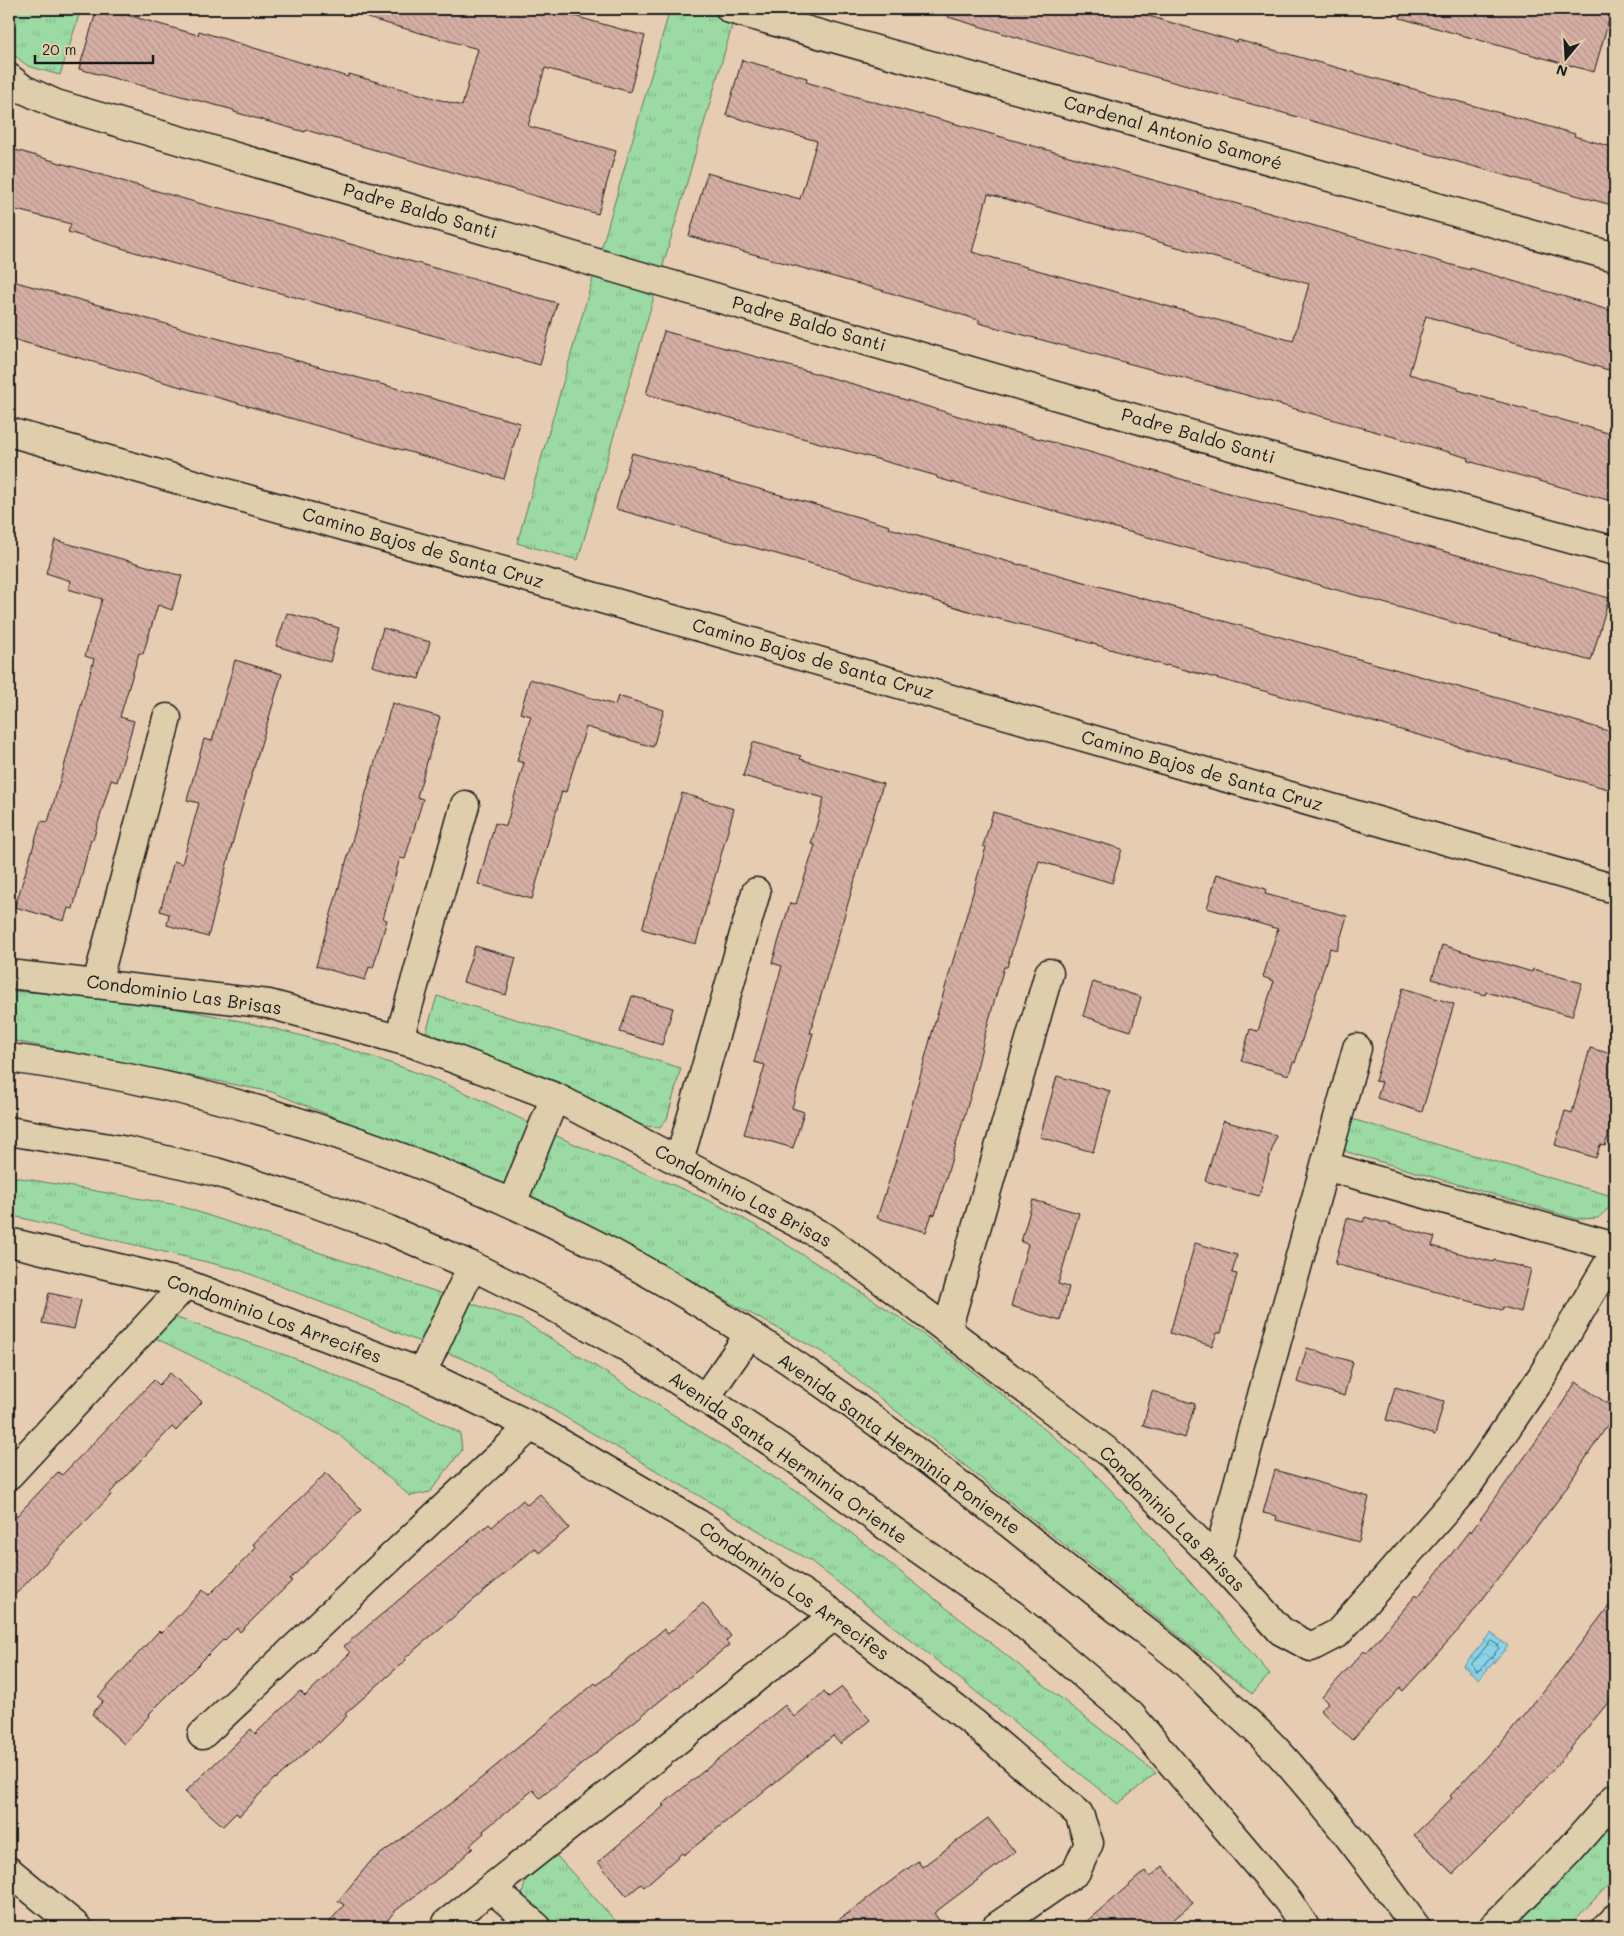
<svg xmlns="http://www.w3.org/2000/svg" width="1624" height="1936" font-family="Mali,sans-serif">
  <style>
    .grass { fill: url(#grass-tufts); stroke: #5c7b60 }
    .water { fill: url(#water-waves); stroke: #5d8a98 }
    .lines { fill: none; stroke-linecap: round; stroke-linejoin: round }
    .shore { stroke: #48656e; stroke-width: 1 }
    .building { fill: url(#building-back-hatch); stroke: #1c1c1c; fill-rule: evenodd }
    .street-casing { stroke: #1c1c1c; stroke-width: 31 }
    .secondary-casing { stroke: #1c1c1c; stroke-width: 31 }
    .street { stroke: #dfceab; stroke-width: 28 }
    .secondary { stroke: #dfceab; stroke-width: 28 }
    .labels { text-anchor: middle; stroke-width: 4; stroke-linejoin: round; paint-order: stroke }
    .street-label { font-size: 18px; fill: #1c1c1c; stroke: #dfceab }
  </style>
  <defs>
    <pattern id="grass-tufts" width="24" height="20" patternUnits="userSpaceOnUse" patternTransform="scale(1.25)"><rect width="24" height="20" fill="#9bdaa3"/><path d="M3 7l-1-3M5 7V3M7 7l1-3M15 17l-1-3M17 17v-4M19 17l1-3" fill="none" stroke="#85ba8c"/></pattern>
    <pattern id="water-waves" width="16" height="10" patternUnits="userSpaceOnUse" patternTransform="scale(1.25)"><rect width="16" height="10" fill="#89d3ea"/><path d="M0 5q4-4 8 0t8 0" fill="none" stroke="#76b5c8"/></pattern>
    <pattern id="building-back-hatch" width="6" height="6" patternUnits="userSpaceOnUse" patternTransform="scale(1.25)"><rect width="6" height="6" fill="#d5aea4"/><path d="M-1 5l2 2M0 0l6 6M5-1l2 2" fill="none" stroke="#b6958d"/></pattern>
  </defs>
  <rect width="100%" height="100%" fill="#e6cdb1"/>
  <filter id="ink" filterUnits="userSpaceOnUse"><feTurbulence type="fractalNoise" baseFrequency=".02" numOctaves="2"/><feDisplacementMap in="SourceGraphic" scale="10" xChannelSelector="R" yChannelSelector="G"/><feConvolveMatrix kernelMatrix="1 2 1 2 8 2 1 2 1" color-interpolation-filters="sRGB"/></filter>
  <g filter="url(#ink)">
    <path class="grass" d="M20,9H81L60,75L28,66L9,51V15Z
      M670,9H737L578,560L517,543Z
      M9,991C152,998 294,1025 428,1077C477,1096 523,1121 570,1142C618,1163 667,1181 714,1203C751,1221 787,1245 822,1267C892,1310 958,1358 1021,1410C1048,1432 1075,1454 1099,1478C1121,1499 1139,1523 1158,1545C1195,1588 1233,1631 1270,1674L1252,1694L822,1352L538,1199L272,1092L9,1040Z
      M437,996L681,1068L667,1119L660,1127L644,1126L439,1043L426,1033Z
      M1348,1118L1615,1197V1202L1598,1218L1577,1219L1347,1152L1339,1143Z
      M9,1176L177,1205L521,1320L804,1496L1156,1773L1118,1804L812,1562L473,1363L240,1270L9,1215Z
      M174,1317L308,1363L413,1409L460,1433L462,1450L430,1492L410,1496L338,1434L258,1388L153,1337Z
      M1615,1821V1878L1568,1927H1513Z
      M556,1855L621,1927H560L522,1895L527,1874Z"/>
    <path class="water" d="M1491,1633L1508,1646L1479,1679L1463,1666Z"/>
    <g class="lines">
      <path class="shore" d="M1491,1641L1498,1645L1499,1648L1480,1670L1477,1671L1472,1664Z"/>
    </g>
    <path class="building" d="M97,9H106L198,35L199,31L348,77L349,74L462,106L478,49L367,18L368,9H549L645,36L630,92L545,68L528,126L616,151L598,214L306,130L305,132L234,112V110L79,69Z
      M949,9H1125L1237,42L1238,40L1575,134L1574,136L1615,148V206L1073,54L948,17Z
      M1401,9H1583L1610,16L1594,72L1400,18Z
      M742,60L807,78L806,82L864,99L921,115V114L1470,270V268L1615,312V372L1426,316L1409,374L1458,388V390L1615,435V502L1468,461L1469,458L1246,395L979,323V320L884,291L689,236L707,173L800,199L817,141L726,115ZM988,194L1309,284L1293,341L972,252Z
      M9,148L212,207L287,226L557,303L540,365L168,262L68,232L71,224L9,208Z
      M9,280L520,423L504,479L9,338Z
      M664,331L857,385L991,426L1086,451L1245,498L1344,523L1609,598L1591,661L1008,498L937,478V476L646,394Z
      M632,453L890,526L889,528L1020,565V564L1505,700L1615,733V791L1264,691L1167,665L1166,666L1070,637L972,612L841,572L616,509Z
      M55,540L182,576L172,610L158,605L143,654L139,653L120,717L134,721L117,782L111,780L93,840L91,839L73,909L68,908L64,921L15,907L41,821L48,822L64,767L94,659L85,656L102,599L68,589L71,581L46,573Z
      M287,613L339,628L330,662L276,646Z
      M383,628L430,642L419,679L372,666Z
      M235,660L282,674L240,814L208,937L167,925L169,914L160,911L174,861L182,864L199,803L187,800L204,739L212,741Z
      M530,679L615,705L618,696L664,710L653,747L586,727L566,792L562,791L532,899L478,884L495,823L506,826L524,763L517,761L531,716L520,713Z
      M392,703L440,717L417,797L423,799L405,859L400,858L383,919L387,920L373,968L369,967L365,980L316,966Z
      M753,742L801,756L800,759L883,784L810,1033H813L792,1108L804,1112L793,1148L744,1134L765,1065L754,1062L782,966L772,963L790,903L796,904L815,845L811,844L824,798L743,776Z
      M682,793L734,809L696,944L642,929Z
      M993,812L1122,849L1112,883L1039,861L1007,967H1004L985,1034L971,1094L935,1215L932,1214L926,1232L877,1218L902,1141L935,1022L968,910L986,847L983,846Z
      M1217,874L1266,889L1265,894L1347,916L1337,950L1330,948L1295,1063L1293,1062L1289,1075L1241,1061L1250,1029L1258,1031L1274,981L1263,977L1278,929L1207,908Z
      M1442,945L1532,972L1533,969L1582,983L1572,1016L1486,992L1485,995L1432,979Z
      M475,946L516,958L506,995L463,982Z
      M1093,982L1141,997L1131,1031L1083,1016Z
      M1403,988L1454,1004L1422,1112L1377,1098L1382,1082L1375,1081Z
      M632,996L673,1008L662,1045L620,1032Z
      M1590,1048L1615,1055V1112L1605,1146L1600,1145L1596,1158L1555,1145L1565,1111L1572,1113Z
      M1057,1076L1110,1091L1093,1152L1040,1137Z
      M1223,1121L1276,1135L1259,1196L1205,1181Z
      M1033,1200L1079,1213L1058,1284L1069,1287L1060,1321L1011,1306L1028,1244L1021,1242Z
      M1365,1217L1435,1237L1432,1246L1493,1262L1494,1260L1531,1269L1521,1312L1503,1307L1502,1310L1335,1264L1347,1218L1363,1222Z
      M1195,1243L1237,1255L1232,1273L1237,1274L1221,1333H1217L1212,1346L1170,1333Z
      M49,1293L81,1300L74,1329L42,1323Z
      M1307,1348L1353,1362L1344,1396L1297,1382Z
      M170,1373L202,1402L176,1431L172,1427L110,1493L111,1495L9,1601V1524L58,1472L62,1475L154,1380L159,1385Z
      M1576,1382L1615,1409V1414L1560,1497L1463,1625L1403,1691L1400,1688L1352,1740L1320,1710L1328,1703L1322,1697L1364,1651L1366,1653L1416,1595L1418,1597L1470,1530L1471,1532L1552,1419Z
      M1395,1387L1444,1401L1435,1435L1386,1420Z
      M1152,1391L1195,1404L1185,1438L1143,1426Z
      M1275,1470L1369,1497L1359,1542L1276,1520L1277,1516L1263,1513Z
      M326,1473L361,1510L290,1579L292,1581L240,1632L237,1628L224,1641L223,1640L149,1714L150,1715L124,1744L92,1714L103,1701L98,1697L159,1631L161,1633L203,1590L209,1595L256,1548L253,1544Z
      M540,1494L569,1528L539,1553L535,1548L405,1658L406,1660L345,1714L347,1716L319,1743L318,1741L276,1779L275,1778L239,1816L236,1813L223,1826L185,1792L251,1729L255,1734L300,1691L305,1696L350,1653L344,1646L489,1524L492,1527L523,1500L527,1505Z
      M1615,1598V1694L1556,1766L1499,1828L1453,1874L1414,1835L1452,1798L1450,1796L1496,1746L1498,1747L1558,1673Z
      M703,1603L731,1636L726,1641L729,1645L540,1798L533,1790L483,1831L484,1833L470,1845L473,1848L453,1867L395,1911L382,1927H325L344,1905L338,1901L371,1861L455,1800L595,1683L597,1685L664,1629L668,1634Z
      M842,1687L870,1720L840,1744L833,1736L684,1855L682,1853L644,1887L641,1884L627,1896L598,1862L664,1806L662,1805L785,1705L794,1717L824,1692L829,1697Z
      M988,1818L1015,1852L934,1913L944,1927H829L918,1861L922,1867Z
      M1163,1866L1193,1903L1165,1927H1080L1145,1871L1150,1877Z"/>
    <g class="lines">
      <g class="street-casing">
        <path id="street" d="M730,9L1615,257
          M9,78L23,89L56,104L634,274L1290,463L1615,551
          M9,974L269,1004L412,1043L555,1097L826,1238L1112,1455L1217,1560L1281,1631L1311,1647L1338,1633L1468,1485L1542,1376L1615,1252
          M97,983L167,718
          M399,1039L465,805
          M679,1161L756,892
          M1325,1166L1615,1247
          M512,1203L555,1097
          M9,1242L186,1284L422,1373L531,1426L697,1523L835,1615L975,1724L1079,1814L1089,1843L1076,1872L996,1927
          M947,1330L1049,973
          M422,1373L472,1266
          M9,1475L186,1284
          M1217,1560L1357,1048
          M202,1735L531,1426
          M9,1871L77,1927
          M491,1888L537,1927
          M447,1923L835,1615"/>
      </g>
      <g class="secondary-casing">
        <path id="secondary" d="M9,432L539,581L1615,889
          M9,1058C212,1085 408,1148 591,1242C740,1318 882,1423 1014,1527C1051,1557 1089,1587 1127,1617C1145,1631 1163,1644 1181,1659C1198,1674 1213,1690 1230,1706C1246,1721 1264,1736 1279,1753C1329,1808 1373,1867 1416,1927
          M9,1131L127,1151L216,1172L303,1199L389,1230L472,1266L552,1306L630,1349L779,1447L893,1531L1013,1615L1131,1715L1288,1901L1305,1927
          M705,1398L749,1335
          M1493,1927L1568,1852L1615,1798
          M1606,1927L1615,1918"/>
      </g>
      <use href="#street" class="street"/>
      <use href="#secondary" class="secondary"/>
    </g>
  </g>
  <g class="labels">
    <g class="street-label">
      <text transform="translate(1173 133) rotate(16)" y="6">Cardenal Antonio Samoré</text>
      <text transform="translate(420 211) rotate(16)" y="6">Padre Baldo Santi</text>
      <text transform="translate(809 324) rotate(16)" y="6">Padre Baldo Santi</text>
      <text transform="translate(1198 436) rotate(16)" y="6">Padre Baldo Santi</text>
      <text transform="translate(423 548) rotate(16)" y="6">Camino Bajos de Santa Cruz</text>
      <text transform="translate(813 659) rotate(16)" y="6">Camino Bajos de Santa Cruz</text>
      <text transform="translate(1202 771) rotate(16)" y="6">Camino Bajos de Santa Cruz</text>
      <text transform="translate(184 995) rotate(8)" y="6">Condominio Las Brisas</text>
      <text transform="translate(743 1196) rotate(28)" y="6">Condominio Las Brisas</text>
      <text transform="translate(274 1319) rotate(20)" y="6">Condominio Los Arrecifes</text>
      <text transform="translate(899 1444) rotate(36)" y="6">Avenida Santa Herminia Poniente</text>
      <text transform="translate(788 1458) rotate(35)" y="6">Avenida Santa Herminia Oriente</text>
      <text transform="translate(1172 1519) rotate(45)" y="6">Condominio Las Brisas</text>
      <text transform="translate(794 1591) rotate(35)" y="6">Condominio Los Arrecifes</text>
    </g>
  </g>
  <rect width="1624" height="1936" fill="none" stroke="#dfceab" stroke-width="30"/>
  <rect x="15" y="15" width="1594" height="1906" fill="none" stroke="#1c1c1c" stroke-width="2" filter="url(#ink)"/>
  <g transform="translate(1566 58) rotate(198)" stroke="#dfceab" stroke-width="4" paint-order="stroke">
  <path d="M0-4L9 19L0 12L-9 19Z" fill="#1c1c1c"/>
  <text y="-8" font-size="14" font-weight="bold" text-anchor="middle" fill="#1c1c1c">N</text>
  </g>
  <path d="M35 55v8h118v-8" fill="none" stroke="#1c1c1c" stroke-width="2.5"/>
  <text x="42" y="55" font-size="15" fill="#1c1c1c" stroke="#dfceab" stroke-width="4" paint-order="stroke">20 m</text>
</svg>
